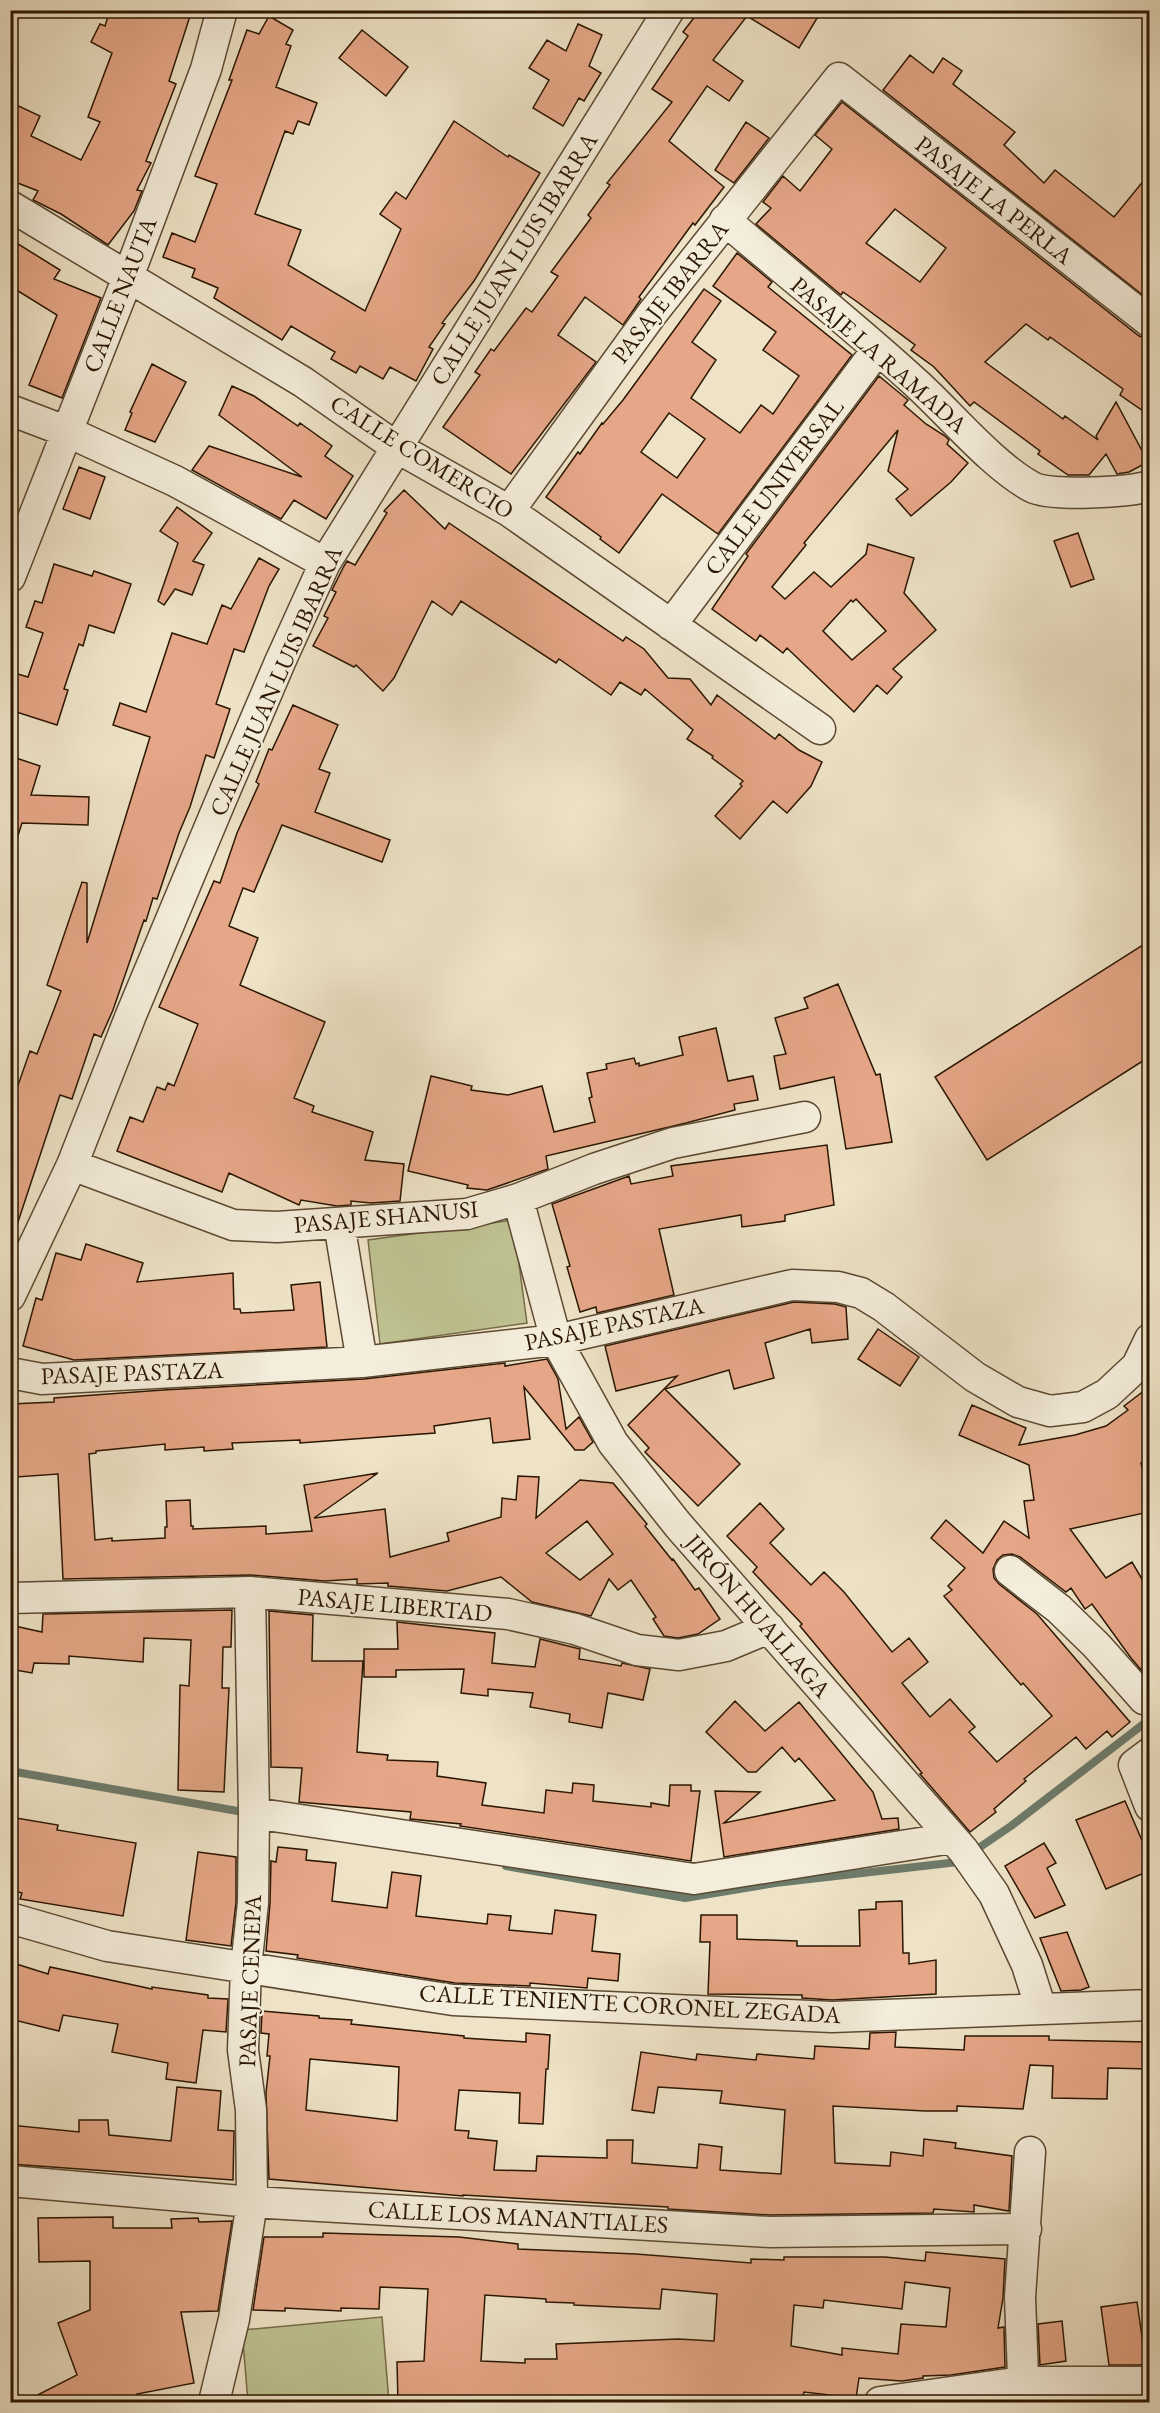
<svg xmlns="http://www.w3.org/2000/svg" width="1160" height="2413" font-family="'EB Garamond',serif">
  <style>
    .green { fill: #bfc291; stroke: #756c48; stroke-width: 1.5 }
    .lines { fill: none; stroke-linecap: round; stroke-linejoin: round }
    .stream { stroke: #6d7b6b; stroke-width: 8 }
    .building { fill: #e6a788; stroke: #2b1600; stroke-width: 1.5; fill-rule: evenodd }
    .minor-casing { stroke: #5c4932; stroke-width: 33 }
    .minor { stroke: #f4eddb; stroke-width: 30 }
    .labels { text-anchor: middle; stroke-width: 4.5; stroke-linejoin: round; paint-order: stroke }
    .street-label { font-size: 24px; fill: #2b1600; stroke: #f4eddb }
  </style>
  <rect width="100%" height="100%" fill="#eee3c7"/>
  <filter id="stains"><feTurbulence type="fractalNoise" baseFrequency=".00333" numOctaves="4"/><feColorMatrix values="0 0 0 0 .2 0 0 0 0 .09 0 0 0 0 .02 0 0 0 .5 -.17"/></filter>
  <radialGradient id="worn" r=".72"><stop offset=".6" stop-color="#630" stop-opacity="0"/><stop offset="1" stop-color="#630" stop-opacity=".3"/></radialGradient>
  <path class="green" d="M513,1220L527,1323L380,1344L368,1240Z
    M382,2317L389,2402H248L242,2330Z"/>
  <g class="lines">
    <path class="stream" d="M10,1771L249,1813
      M506,1866L685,1898L775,1883L958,1862L1011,1826L1150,1719"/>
  </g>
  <path class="building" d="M110,10H192L169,81L176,84L146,161L151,163L137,190L142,191L134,211L108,245L61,214L33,200L38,191L10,180V102L40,116L31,136L81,160L100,122L88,117L112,53L91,42L100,24L105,26Z
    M700,10H822L799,48L747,16L713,60L743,81L729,101L707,86L669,141L724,187L695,225L693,223L639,297L641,299L623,325L585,297L558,335L596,362L511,474L443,427L480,375L475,372L491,349L494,351L526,308L532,312L558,276L551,272L591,218L588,215L610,185L607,183L672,102L652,89L688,36L683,32Z
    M269,16L293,30L286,44L291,46L276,87L317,103L309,125L298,121L293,134L285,131L255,214L301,230L288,265L365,311L401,229L380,214L396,192L406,199L454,121L508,157L509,155L540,173L474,281L442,323L445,324L429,347L433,349L416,381L390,367L383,379L360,366L356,373L331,359L335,352L291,326L282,340L214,298L218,288L192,277L195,269L163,257L172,233L195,242L217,184L195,176L232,80H229L247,30L259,34Z
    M578,24L602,35L589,66L601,73L584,101L579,98L563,126L533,108L549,80L529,68L547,40L566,51Z
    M362,30L408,67L386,96L339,58Z
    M910,55L933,73L943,58L962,71L953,84L1015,132L1004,145L1044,183L1055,170L1114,217L1149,174V300L883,90Z
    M842,102L1139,336L1149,339V415L1120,395L1123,389L1050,337L1048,340L1026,324L985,362L1063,419L1065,416L1098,440L1096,436L1116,402L1148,462L1129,472L1117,474L1106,454L1089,475H1068L1038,454L1040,451L974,402L970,406L934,367L911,350L915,345L856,301L843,292L841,295L756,224L771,208L763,202L783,176L800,191L832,149L815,135ZM895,209L946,248L920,282L866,243Z
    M746,122L769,138L734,183L715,170Z
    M10,239L60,270L54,279L101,298L62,398L29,385L57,315L10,286Z
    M737,253L772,282L768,287L852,355L718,534L662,494L619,553L600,539L601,537L546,497L578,452L580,454L602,423L603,424L623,400L704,289L721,301L692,342L716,360L691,398L740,433L761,405L773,414L799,376L763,350L776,332L713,286ZM669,413L705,439L677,478L641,452Z
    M152,364L186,382L155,442L125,430L132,413L130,412Z
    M879,376L908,400L904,405L926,424L945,436L949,440L947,444L968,463L951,482L911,516L896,499L908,489L888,471L898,430L804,543L806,545L772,587L785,599L814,572L831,587L866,554L868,544L914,558L904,593L936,630L893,669L902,677L887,694L877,685L854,712L787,648L783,653L760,635L756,641L712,609L748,556L746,554ZM856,599L886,631L852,660L823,631L851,600L853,602Z
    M232,386L254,396L298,426L300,423L332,446L325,456L353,476L326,519L294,500L281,519L192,470L209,446L302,477L219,415Z
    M79,467L105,477L90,519L63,509Z
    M404,490L445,529L449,523L623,641L626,637L644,649L668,678L690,679L711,705L717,695L775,739L779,734L799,750L822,762L811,786L787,813L773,801L740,839L715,816L742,786L740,784L743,781L712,758L713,756L687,739L693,730L645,689L641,695L620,682L611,695L559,659L556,663L461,601L452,615L432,601L394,678L383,691L356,665L354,667L313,646L328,618L324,616L336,592L332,590L344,566L347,561L355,565L387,513L384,511Z
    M177,507L212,533L193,561L204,565L192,595L175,589L164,605L158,601L178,543L160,531Z
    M1078,533L1094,579L1071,587L1054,541Z
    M259,558L279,569L269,586L244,652L234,649L216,704L230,709L214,758L206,755L190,807L179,833L157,899L153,898L146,921L144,920L113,1010L101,1037L94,1034L72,1099L60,1095L16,1228H10V1090L16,1091L30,1051L37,1054L61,991L47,985L82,882L87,883V943L150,737L113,725L120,703L146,712L172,633L207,644L222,605L231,609Z
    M54,564L92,576L94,571L131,584L114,633L89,625L83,646L79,644L64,689L68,690L57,725L10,710V685L14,673L28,677L43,633L26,627L35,601L42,603Z
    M293,705L338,725L319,769L330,773L315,812L390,840L382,862L282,825L254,892L243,888L229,926L258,938L240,985L325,1022L294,1098L314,1106L312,1112L373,1132L365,1160L404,1164L400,1201L371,1203L351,1201V1205L337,1206L301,1200L299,1205L229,1173L222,1192L117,1151L130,1117L143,1122L157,1087L165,1090L168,1083L174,1086L198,1024L159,1007L214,881L220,883L237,833L259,784L256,782L269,749L272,750Z
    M10,756L40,766L31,795L89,797L88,825L22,823L15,845L10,844Z
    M1149,941V1057L987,1160L935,1077Z
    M838,984L876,1075L880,1074L892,1142L846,1149L834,1077L780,1089L774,1056L786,1054L775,1018L808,1008L804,998Z
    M716,1028L728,1081L753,1076L758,1100L734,1104L735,1110L686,1123L546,1156L548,1169L487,1190L467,1188L468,1185L408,1171L431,1076L472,1086L471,1090L508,1095L542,1086L554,1132L595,1122L589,1098L592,1097L587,1073L607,1069L606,1064L634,1058L636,1064L639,1063V1066L683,1055L679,1037Z
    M827,1145L834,1205L785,1215V1221L742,1227L741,1215L659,1229L674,1295L597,1313L596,1307L580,1312L567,1267L570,1266L552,1204L629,1176L631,1184L673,1176L671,1166Z
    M86,1244L143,1263L137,1282L233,1273L234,1309H240L241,1313L294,1310L291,1285L320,1282L327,1347L74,1360L23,1346L36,1298L42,1300L56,1253L81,1260Z
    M794,1302L835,1304L846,1307L848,1339L812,1343L810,1329L765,1343L774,1378L734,1389L729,1370L665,1389L740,1464L698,1506L645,1452L649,1448L628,1425L677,1376L616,1391L605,1346Z
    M878,1329L919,1357L900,1386L858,1359Z
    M547,1359L558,1379L566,1429L579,1417L593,1442L584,1450H575L524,1387L530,1439L493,1443L490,1418L434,1426L435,1433L300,1443V1440L232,1443L233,1449L204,1451V1447L165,1450V1444L96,1451V1453L89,1454L95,1540L112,1538V1541L165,1538V1527H167L166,1501L190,1500L191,1526H193V1529L266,1526V1534L312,1531L304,1485L378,1473L314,1518L385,1509L390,1557L449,1541L447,1533L501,1517L502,1498L516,1500L518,1476L539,1477L536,1518L580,1480L613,1483L647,1524L645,1526L672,1560L673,1559L695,1590L699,1588L720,1619L698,1634L678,1638L664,1636L653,1619L656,1617L631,1580L618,1590L609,1579L591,1616L532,1602L501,1577L447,1591L388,1586V1583L357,1584V1579L325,1581L251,1575L63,1579L58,1474L16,1477L12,1404L54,1402V1398L163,1390L364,1379L505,1363V1366ZM587,1521L613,1554L580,1580L546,1553Z
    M1149,1387V1457L1141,1463L1149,1495V1512L1070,1529L1106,1578L1132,1562L1149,1591V1679L1131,1658L1092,1604L1085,1609L1071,1588L1066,1592L1020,1557L1012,1554L1003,1555L997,1560L993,1569L994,1578L999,1584L1037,1614L1130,1722L1112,1737L1107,1731L1086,1749L1076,1737L1024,1779L1026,1781L994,1809L996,1812L970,1832L920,1774L922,1773L800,1626L802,1624L753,1572L757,1567L727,1536L760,1503L784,1529L770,1543L811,1585L824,1572L844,1592L892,1652L909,1638L928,1662L902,1683L930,1717L950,1699L975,1727L969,1732L997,1762L1052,1716L1023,1683L1021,1685L944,1596L952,1590L948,1586L965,1568L931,1538L946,1520L983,1553L1004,1521L1029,1538L1024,1501L1034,1500L1029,1465L959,1435L972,1405L1026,1428L1019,1445L1075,1435L1106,1426L1128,1410L1124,1406Z
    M232,1610L231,1647H223L222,1688H229L224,1792L178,1790L180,1685L189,1686L191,1640L144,1638L143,1662L69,1656V1664L34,1663L32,1673L10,1669V1625L42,1632L43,1614Z
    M269,1611L313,1615L312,1661H363L357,1752L388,1755L387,1760L438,1762L437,1776L486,1783L482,1805L544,1813L546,1790L572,1793L573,1783L594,1785L593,1801L651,1807V1803L669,1806L670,1785H691V1791H700L691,1861L460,1826L461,1824L410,1819L411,1812L299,1802L302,1768L271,1767Z
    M397,1622L495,1633L492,1663L535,1667L540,1639L580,1649L579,1659L621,1666L622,1663L650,1669L643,1700L608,1693L602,1728L569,1722L570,1714L530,1707L533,1693L488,1689V1696L461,1693L464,1669L396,1670V1677H364V1649H398Z
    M735,1701L765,1731L799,1702L873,1792L882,1819L898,1818L899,1829L724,1857L715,1791L760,1792L724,1823L835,1800L799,1758L795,1762L782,1747L756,1772H748L706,1732Z
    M1125,1801L1144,1845L1149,1843V1871L1106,1889L1076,1820Z
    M10,1817L58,1825L57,1830L136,1843L123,1916L20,1899L22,1893L10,1890Z
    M1044,1843L1056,1863L1047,1868L1065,1905L1035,1918L1005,1866Z
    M278,1847L307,1850L306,1860L336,1863L332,1901L387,1908L392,1872L421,1876L416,1916L487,1924L488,1914L511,1916L509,1930L552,1934L555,1910L596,1915L592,1951L620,1954L618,1981L588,1978L587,1988L530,1983V1986L455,1983L297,1958L298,1955L266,1951L270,1903L271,1861L276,1862Z
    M198,1852L236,1857V1902L231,1946L186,1940Z
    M902,1901L903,1953H909V1964L936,1960V1994L832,2000L802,1998V1995L708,1994L710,1942H700L701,1915H737V1939L797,1941V1946H860L859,1910L876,1909V1902Z
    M1067,1932L1089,1987L1081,1990L1061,1991L1040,1938Z
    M10,1962L48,1974L50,1967L152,1989V1987L208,1995V1998L228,1999L226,2032L203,2030L196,2083L166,2079L168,2063L112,2052L118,2024L63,2015L59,2031L10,2019Z
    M262,2011L319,2016V2018L352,2020L351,2024L464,2036V2038L526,2042V2033L550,2035L548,2069H546L543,2124L519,2123L520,2093L459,2090L455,2130L469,2131L468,2138L497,2141L494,2170L536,2171L537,2156L607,2158V2140H633L632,2163L697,2168L699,2144L722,2147L720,2170L781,2174L785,2110L720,2103L722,2091L658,2087L654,2113L632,2110L641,2052L696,2060L697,2054L756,2060L757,2054L814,2059L815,2046L869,2049L870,2033L896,2032L895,2047L964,2050L965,2036H1049V2040L1149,2042V2069L1108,2068L1107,2099L1052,2098L1053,2066L1030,2065L1023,2109L957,2106V2111H925L833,2106L835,2163L890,2166L891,2152L923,2156L924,2139L956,2143L955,2148L1012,2156L1009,2211L974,2205V2212L934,2209L933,2213L770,2215L668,2209V2207L463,2195V2196L269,2179L266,2093L270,2056H267L269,2034L261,2033ZM310,2059L399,2067L397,2121L306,2110Z
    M177,2087L221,2091L218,2130L234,2131L233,2180L10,2164V2125L79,2132V2120H108L109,2135L171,2141Z
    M113,2217V2228H172L171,2219L198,2218L199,2222L232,2221L218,2311L181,2312L194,2383L137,2394L141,2403H22L77,2375L58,2323L90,2310V2261L39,2262L38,2218Z
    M323,2233L459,2237L518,2244V2249L636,2254L751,2263V2259L784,2260V2257H885L925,2261L926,2252L1005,2259L1003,2298L998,2328L1004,2327L1005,2367L951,2375L923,2376V2378L902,2381L859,2378L856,2398L804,2392L802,2400L779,2396V2403H398L397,2362L424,2361L428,2289L380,2287L379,2309L341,2308V2311L285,2308V2311L253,2310L264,2237H323ZM905,2282L950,2288L946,2327L901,2324L898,2354L842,2348V2355L791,2346L794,2305L823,2308L824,2300L902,2309ZM662,2289L717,2294L714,2341L678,2339L556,2344L557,2359H525V2363L481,2361L485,2295L546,2299V2302L574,2303V2305L660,2309Z
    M1137,2302L1146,2365H1109L1101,2307Z
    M1062,2321L1066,2361L1040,2365L1038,2324Z
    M1114,2399H1149V2403H1115Z"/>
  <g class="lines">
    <g class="minor-casing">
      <path id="minor" d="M10,206L303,382L396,447L509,511L820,729
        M725,220C789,275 855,327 917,384C950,414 993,466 1032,487C1050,497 1130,492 1150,486
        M10,410L68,432L175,481L325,563
        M509,511L651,315L839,78L1150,322
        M10,577L128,277L206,69L222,10
        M671,625L877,350
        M72,1165L233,1225L277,1227L467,1214L518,1199L594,1169L673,1143L805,1117
        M518,1199L556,1340L613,1443L678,1525L963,1850L994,1894L1027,1965L1041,2009
        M339,1223L362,1362
        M10,1296L72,1165L131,1015L221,800L280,662L325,563L669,10
        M10,1373L42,1379L362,1362L556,1340L792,1285L838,1287L861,1293L884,1307L975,1377L1018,1402L1050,1411L1083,1407L1107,1394L1137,1366L1150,1339
        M1010,1571L1059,1609L1097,1646L1144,1699L1150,1698
        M10,1598L250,1592L508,1614L575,1629L637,1650L679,1655L726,1646L769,1628
        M1150,1753L1134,1765L1150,1806
        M254,1813L694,1879L952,1838
        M10,1918L107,1946L453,2000L832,2017L1150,2005
        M10,2181L252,2202L770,2232L1026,2229
        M214,2402L234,2319L252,2202L251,2110L243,2050L246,1967L253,1903L254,1813L250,1592
        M880,2402L1022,2382H1150
        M1024,2402L1020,2297L1030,2152"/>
    </g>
    <use href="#minor" class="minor"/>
  </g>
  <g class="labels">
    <g class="street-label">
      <text transform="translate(994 200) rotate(38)" y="8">PASAJE LA PERLA</text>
      <text transform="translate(514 259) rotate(-58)" y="8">CALLE JUAN LUIS IBARRA</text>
      <text transform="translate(670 292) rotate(-52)" y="8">PASAJE IBARRA</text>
      <text transform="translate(120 295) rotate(-69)" y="8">CALLE NAUTA</text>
      <text transform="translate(879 355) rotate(41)" y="8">PASAJE LA RAMADA</text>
      <text transform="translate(422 457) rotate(32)" y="8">CALLE COMERCIO</text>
      <text transform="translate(774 487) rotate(-53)" y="8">CALLE UNIVERSAL</text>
      <text transform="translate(276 681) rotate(-66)" y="8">CALLE JUAN LUIS IBARRA</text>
      <text transform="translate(386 1217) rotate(-5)" y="8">PASAJE SHANUSI</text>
      <text transform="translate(614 1324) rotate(-12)" y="8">PASAJE PASTAZA</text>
      <text transform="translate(132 1373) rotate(-2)" y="8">PASAJE PASTAZA</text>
      <text transform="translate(395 1605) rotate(5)" y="8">PASAJE LIBERTAD</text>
      <text transform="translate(758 1616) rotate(49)" y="8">JIRÓN HUALLAGA</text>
      <text transform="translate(250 1981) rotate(-88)" y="8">PASAJE CENEPA</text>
      <text transform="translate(630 2004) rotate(3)" y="8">CALLE TENIENTE CORONEL ZEGADA</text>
      <text transform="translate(518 2217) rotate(3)" y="8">CALLE LOS MANANTIALES</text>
    </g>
  </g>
  <rect width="1160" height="2413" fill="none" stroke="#eee3c7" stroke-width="36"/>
  <rect x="12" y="12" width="1136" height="2389" fill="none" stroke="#2b1600" stroke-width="3"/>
  <rect x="18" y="18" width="1124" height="2377" fill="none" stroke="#2b1600" stroke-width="1.5"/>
  <rect width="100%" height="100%" filter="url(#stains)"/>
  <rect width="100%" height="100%" fill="url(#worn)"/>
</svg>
